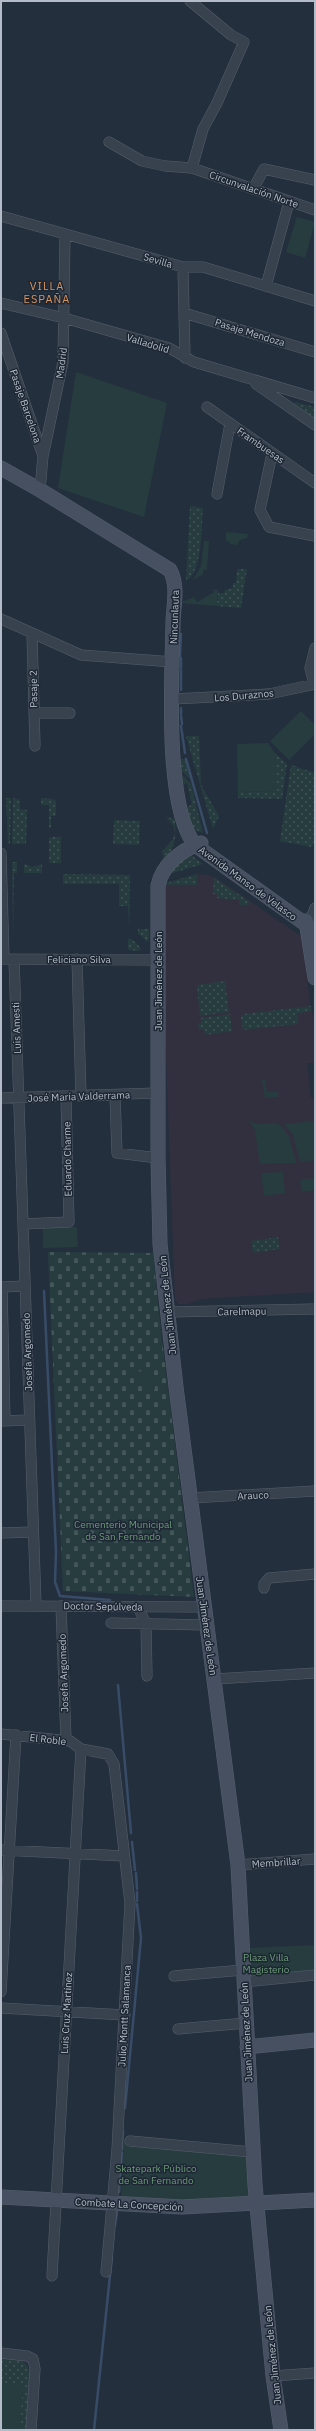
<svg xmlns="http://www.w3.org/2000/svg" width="316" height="2431" font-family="'IBM Plex Sans',sans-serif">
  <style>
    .medical { fill: #32303f }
    .grass { fill: url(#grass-dots) }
    .cemetery { fill: url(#cemetery-stones) }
    .green { fill: #263c3f }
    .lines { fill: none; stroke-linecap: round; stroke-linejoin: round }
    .stream { stroke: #394c67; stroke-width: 2.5 }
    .street-casing { stroke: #565f6c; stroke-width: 11 }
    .secondary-casing { stroke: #565f6c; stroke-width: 15 }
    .street { stroke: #38414e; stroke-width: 10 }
    .secondary { stroke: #465061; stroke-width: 14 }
    .labels { text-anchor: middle; stroke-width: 3; stroke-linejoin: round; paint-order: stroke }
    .street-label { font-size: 10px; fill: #b4bcc9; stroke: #1d2633 }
    .park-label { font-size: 10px; fill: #6b9a76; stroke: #1d2633 }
    .neighbourhood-label { font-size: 11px; letter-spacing: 1px; fill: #d59563; stroke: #1d2633 }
  </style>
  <defs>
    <pattern id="grass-dots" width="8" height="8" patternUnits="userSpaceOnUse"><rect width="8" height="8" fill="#263c3f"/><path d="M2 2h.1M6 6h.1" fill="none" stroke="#435659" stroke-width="1.8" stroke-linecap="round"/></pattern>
    <pattern id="cemetery-stones" width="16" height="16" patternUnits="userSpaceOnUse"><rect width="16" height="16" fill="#263c3f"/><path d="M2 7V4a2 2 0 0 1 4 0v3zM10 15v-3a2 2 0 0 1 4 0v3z" fill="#435659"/></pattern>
  </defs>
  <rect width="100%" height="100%" fill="#242f3e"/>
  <path class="medical" d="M197,874L208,875L216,878L302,937L310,1003L315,1023V1063H307L311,1098H315V1292L201,1299L187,1304H179L175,1300L163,975L164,885H197Z"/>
  <path class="grass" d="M295,402L315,407V421L294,406Z
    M190,506L203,508C201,527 203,571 186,581Z
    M237,569H247L241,608L217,606L218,593H224L225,590L233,588V583H236Z
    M186,736H199L201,785L219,816L213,829Z
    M275,753L287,764L282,799L238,798V792L275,791Z
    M179,759H185L192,781L180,770Z
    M291,765L315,773V842L312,847L280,841Z
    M180,773L191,784L203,833L193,829L185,809L192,804L187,783L181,786Z
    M6,798H11L10,844H8Z
    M13,798L20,800V809L27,810L26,844H12Z
    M41,798L53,799L56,801V816H51V827L49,829V805H41Z
    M166,817L175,819C176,836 176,848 164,861L162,851C174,839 182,833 166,817Z
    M114,820L140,821L139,845L113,844Z
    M49,837H61V863H49Z
    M190,854L203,864L173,873L170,870Z
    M12,862H17V873H14L13,939Z
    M24,864L33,867L42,864V873H24Z
    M63,874L130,875L129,928L128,906H119V884H63Z
    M197,874V885H164L166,883Z
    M214,878L250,902L248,905H239V900L217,898V894H213Z
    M138,929H149V939L147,942L138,933Z
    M128,939H132L141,948L139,951L128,950Z
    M225,981L229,1012L200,1016L197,985Z
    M311,1006V1011L297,1014L298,1024L243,1030L241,1017L244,1014Z
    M230,1014L232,1031L205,1035L204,1029L199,1030L198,1023H201V1018Z
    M278,1237L279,1249L253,1253L251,1241Z
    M1,2358C8,2359 20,2358 25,2363C35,2370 28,2417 28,2430H1Z"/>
  <path class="cemetery" d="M48,1252L153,1253L162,1340L194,1597L63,1591Z"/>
  <path class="green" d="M297,217L315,222L305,258L286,252Z
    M76,372L167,403L144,517L58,488Z
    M226,532L248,534L247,538L240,540L237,545L230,544V542L226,541Z
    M204,541H209L207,570H203V574L193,580L201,566Z
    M212,589L218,590L217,606L179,603L194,597L197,602L214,592Z
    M301,711L315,725V734L289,760L270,741Z
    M268,743L275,753V791L238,792L237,744Z
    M262,1080H265L267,1092L278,1091V1097L265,1098Z
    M248,1120L256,1124L275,1123L280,1125L289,1136L296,1163L260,1164L255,1130Z
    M315,1121V1160L300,1162L293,1135L284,1124Z
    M283,1172L285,1193L264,1196L261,1173Z
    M315,1178V1190L302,1192L300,1180Z
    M43,1227H77L78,1247L43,1248Z
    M153,1370L155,1389L147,1392L146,1383L136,1384L135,1372Z
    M315,1945V1973L252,1979L250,1948Z
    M124,2142L247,2155L250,2198L173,2201L121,2198Z
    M1,2383L23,2384L20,2430H1Z"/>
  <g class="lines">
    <path class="stream" d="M180,656L181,634
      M181,658V668
      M181,670V690
      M181,708V714
      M181,716L182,724
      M181,726L185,753
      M186,759L207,833
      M44,1291L56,1552L55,1582L60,1596L110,1600
      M118,1685L131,1833
      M132,1842L135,1870
      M136,1873L137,1889
      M137,1901V1892
      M125,2108L141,1938L137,1904
      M122,2149L123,2131
      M119,2192L122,2153
      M115,2225L117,2212
      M94,2430L112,2256"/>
    <g class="street-casing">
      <path id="street" d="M190,1L231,35L244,42L217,103L203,129L192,168
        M109,142L142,161L165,166L192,168L315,210
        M253,189L264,169L315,180
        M1,216L183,267H203L315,301
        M183,267L185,358
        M266,286L289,202
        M1,303L64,318L169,348L194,362L315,398
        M184,313L315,352
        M1,333L43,456
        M256,384L315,425
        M207,407L315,483
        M272,454L260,510L269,527L315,536
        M40,490L43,456L63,362L65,234
        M217,494L230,424
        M1,619L81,655L173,662
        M32,633L35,746
        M314,684L310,668L315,648
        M173,699L269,694L315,684
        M34,713H70
        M1,853L4,959
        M308,926L315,908
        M1,959L157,960
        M14,959L36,1605
        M77,959L81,1096
        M115,1095L117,1153L158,1158
        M1,1098L157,1093
        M23,1224L69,1222L66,1096
        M1,1287L25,1286
        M2,1287L5,1421
        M168,1312L315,1309
        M1,1421L29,1420
        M190,1498L315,1491
        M1,1533L33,1532
        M264,1588V1584L269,1578L315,1574
        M1,1606L205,1607
        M61,1606L66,1740
        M138,1607L146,1624L147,1676
        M111,1623L207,1625
        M215,1679L315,1673
        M1,1734L70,1741L81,1749L108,1754L114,1764L130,1903L117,2150L106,2272
        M1,1850L124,1856
        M238,1865L315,1859
        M174,1976L243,1970
        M243,1982L315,1975
        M1,1992L16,1735
        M1,2008L125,2015
        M178,2029L246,2023
        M130,2141L252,2152
        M52,2276L81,1749
        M1,2353L27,2356L33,2359L35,2369L31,2430
        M273,2376L315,2373"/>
    </g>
    <g class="secondary-casing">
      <path id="secondary" d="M1,468L40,490L170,570C179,587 173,607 173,624C172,677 164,806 195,845L315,931
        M201,843C181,850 162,865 158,886V1158L160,1244L176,1387L238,1865L255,2185L273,2376L281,2430
        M306,921L315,978
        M247,2047L315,2040
        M1,2197L182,2207L315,2200"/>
    </g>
    <use href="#street" class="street"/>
    <use href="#secondary" class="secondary"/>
  </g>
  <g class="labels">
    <g class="street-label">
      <text transform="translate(254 189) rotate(19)" y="4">Circunvalación Norte</text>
      <text transform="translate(158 260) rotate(16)" y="4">Sevilla</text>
      <text transform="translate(250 332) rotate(17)" y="4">Pasaje Mendoza</text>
      <text transform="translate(148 343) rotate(17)" y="4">Valladolid</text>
      <text transform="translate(61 363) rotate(-83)" y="4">Madrid</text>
      <text transform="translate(26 406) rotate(71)" y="4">Pasaje Barcelona</text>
      <text transform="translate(261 445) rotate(35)" y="4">Frambuesas</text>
      <text transform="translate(174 617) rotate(-88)" y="4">Nincunlauta</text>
      <text transform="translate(33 689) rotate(-91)" y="4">Pasaje 2</text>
      <text transform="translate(244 695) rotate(-5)" y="4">Los Duraznos</text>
      <text transform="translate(248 883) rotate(36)" y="4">Avenida Manso de Velasco</text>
      <text x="79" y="963">Feliciano Silva</text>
      <text transform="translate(158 981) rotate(-90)" y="4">Juan Jiménez de León</text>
      <text transform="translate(16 1028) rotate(-92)" y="4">Luis Amesti</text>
      <text transform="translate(79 1096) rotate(-2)" y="4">José María Valderrama</text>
      <text transform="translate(67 1159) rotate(-91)" y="4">Eduardo Charme</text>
      <text transform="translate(167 1305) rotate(-96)" y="4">Juan Jiménez de León</text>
      <text transform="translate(242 1311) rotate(-1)" y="4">Carelmapu</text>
      <text transform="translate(27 1352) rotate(-92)" y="4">Josefa Argomedo</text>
      <text transform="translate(253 1495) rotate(-3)" y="4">Arauco</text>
      <text transform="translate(103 1606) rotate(1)" y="4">Doctor Sepúlveda</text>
      <text transform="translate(207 1626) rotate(82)" y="4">Juan Jiménez de León</text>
      <text transform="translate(63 1673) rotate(-92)" y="4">Josefa Argomedo</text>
      <text transform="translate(48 1739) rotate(7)" y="4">El Roble</text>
      <text transform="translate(276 1862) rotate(-4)" y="4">Membrillar</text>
      <text transform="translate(66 2013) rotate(-87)" y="4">Luis Cruz Martínez</text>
      <text transform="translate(124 2016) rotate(-87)" y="4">Julio Montt Salamanca</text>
      <text transform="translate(246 2032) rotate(-93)" y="4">Juan Jiménez de León</text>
      <text transform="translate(129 2204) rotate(3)" y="4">Combate La Concepción</text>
      <text transform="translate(272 2355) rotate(-96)" y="4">Juan Jiménez de León</text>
    </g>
    <g class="park-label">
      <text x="123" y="1528">Cementerio Municipal<tspan x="123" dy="12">de San Fernando</tspan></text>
      <text x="266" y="1961">Plaza Villa<tspan x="266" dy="12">Magisterio</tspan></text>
      <text x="156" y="2172">Skatepark Público<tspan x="156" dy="12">de San Fernando</tspan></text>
    </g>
    <g class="neighbourhood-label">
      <text x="47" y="290">VILLA<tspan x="47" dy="13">ESPAÑA</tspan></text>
    </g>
  </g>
  <rect width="316" height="2431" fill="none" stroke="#b4bcc9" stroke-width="4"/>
</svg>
